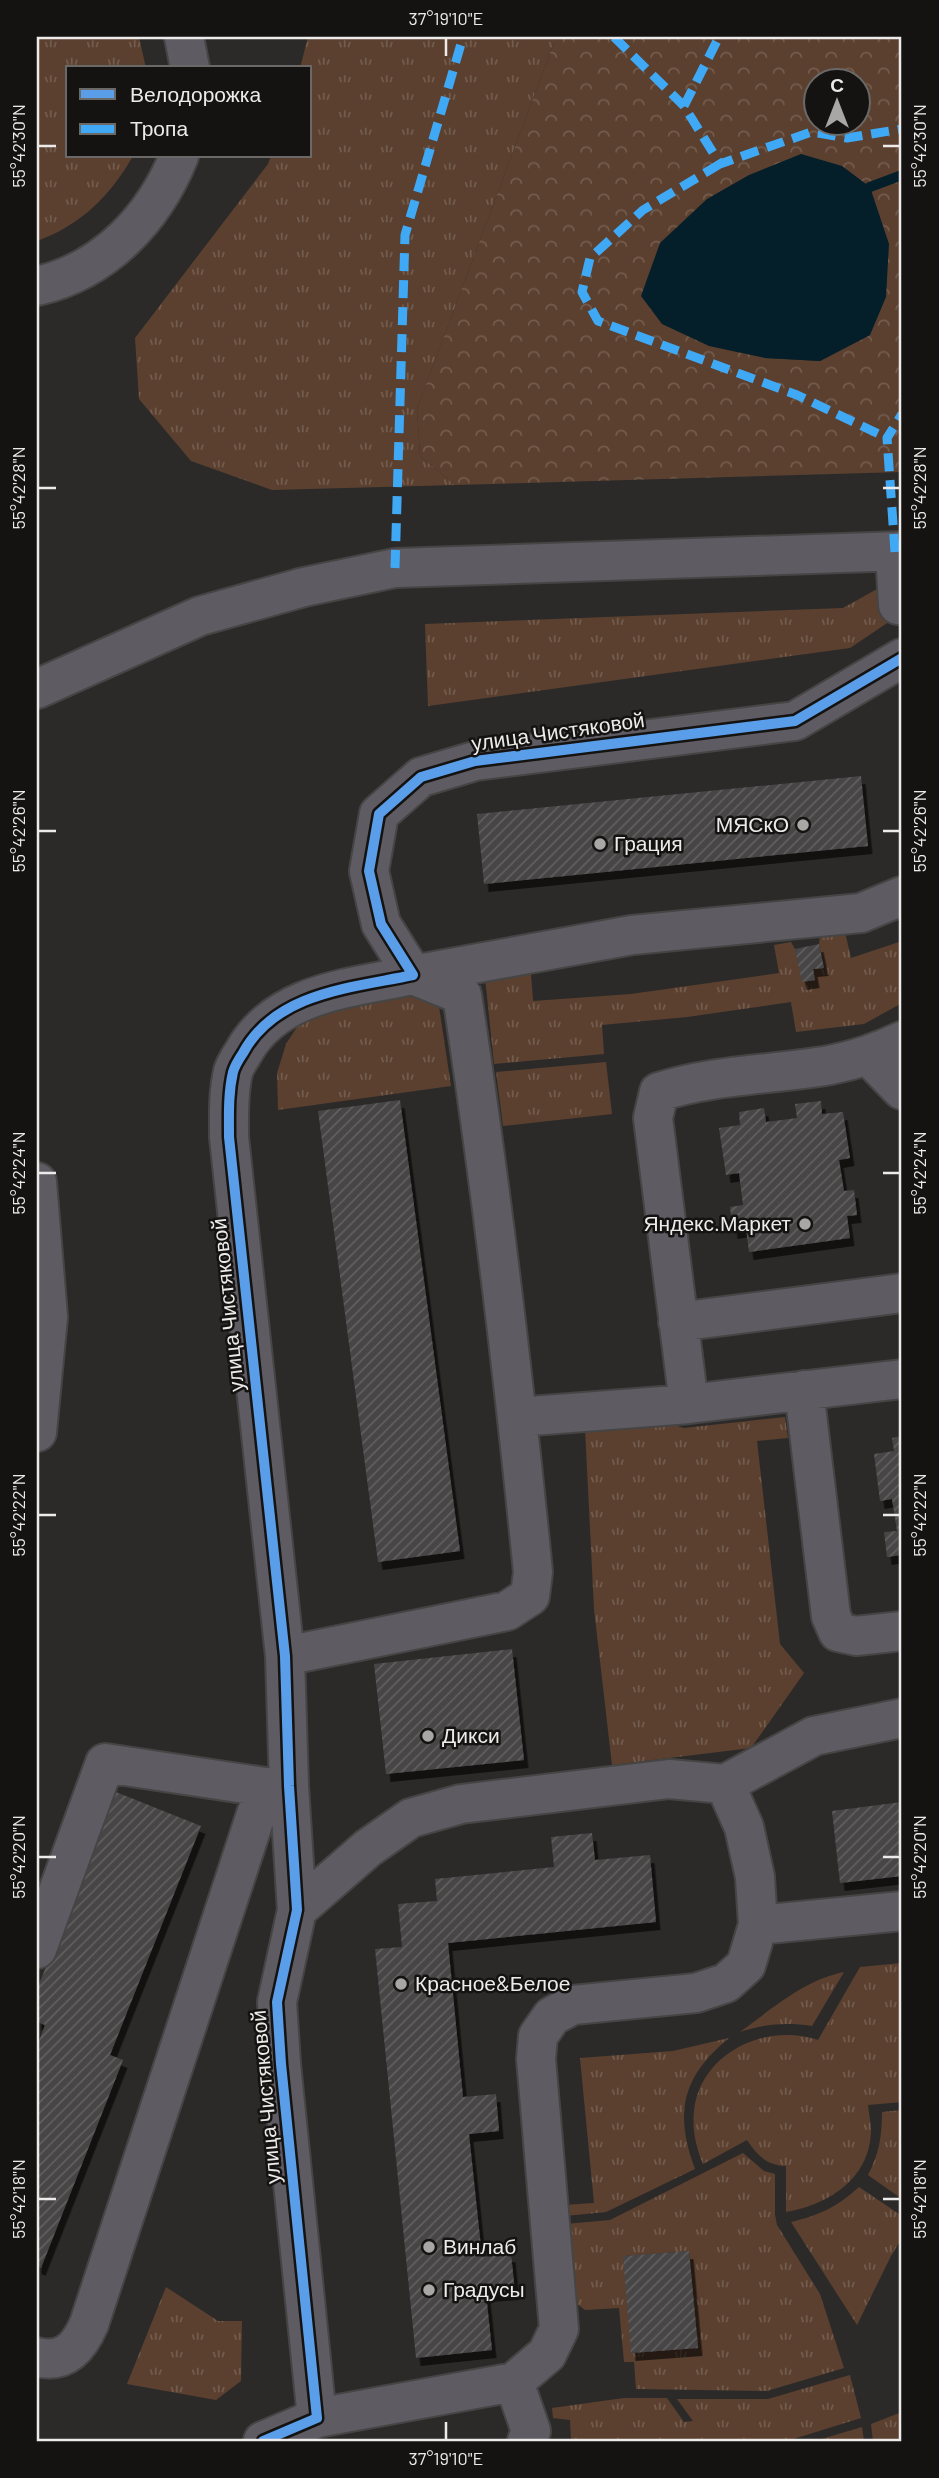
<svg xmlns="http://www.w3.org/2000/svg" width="939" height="2478" font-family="Barlow,sans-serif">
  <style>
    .grass { fill: url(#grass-tufts); fill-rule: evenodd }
    .forest { fill: url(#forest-crowns); fill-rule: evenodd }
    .water { fill: #041f2a }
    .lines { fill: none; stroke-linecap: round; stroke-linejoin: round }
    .stream { stroke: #041f2a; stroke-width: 10 }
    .building { fill: url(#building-hatch); filter: url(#shadow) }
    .minor-casing { stroke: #464545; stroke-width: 42 }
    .minor { stroke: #5f5b62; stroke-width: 38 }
    .quiet { stroke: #3fa9f5; stroke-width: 9; stroke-dasharray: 18 9; stroke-linecap: butt }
    .cycleway-casing { stroke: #141312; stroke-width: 15 }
    .cycleway { stroke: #5a9eea; stroke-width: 10 }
    .ticks { fill: none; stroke: #edebe9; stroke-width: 2.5 }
    .poi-dot { fill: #a9a7a6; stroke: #141312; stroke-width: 2.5 }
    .labels { text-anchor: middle; stroke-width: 5; stroke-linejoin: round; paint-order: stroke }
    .street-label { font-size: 21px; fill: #edebe9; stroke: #141312 }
    .poi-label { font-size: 21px; fill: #edebe9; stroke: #141312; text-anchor: start }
    .neatline { fill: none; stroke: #edebe9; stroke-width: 2.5 }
    .ticks-label { font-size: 18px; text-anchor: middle; fill: #edebe9 }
  </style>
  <defs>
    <pattern id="grass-tufts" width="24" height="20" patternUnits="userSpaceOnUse" patternTransform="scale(1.75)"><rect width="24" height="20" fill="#5b402f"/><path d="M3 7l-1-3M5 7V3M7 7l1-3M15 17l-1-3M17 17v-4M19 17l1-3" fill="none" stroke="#735c4d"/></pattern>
    <pattern id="forest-crowns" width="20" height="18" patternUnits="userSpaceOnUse" patternTransform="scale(1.75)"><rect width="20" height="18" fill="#5b402f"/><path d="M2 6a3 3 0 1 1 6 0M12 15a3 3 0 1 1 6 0" fill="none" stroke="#735c4d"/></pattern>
    <pattern id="building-hatch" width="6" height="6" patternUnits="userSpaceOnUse" patternTransform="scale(1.75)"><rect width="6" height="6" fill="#464545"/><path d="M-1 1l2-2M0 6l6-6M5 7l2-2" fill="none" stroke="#616060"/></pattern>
    <filter id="shadow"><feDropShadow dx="4.5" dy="8" stdDeviation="0" flood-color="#0009"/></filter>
  </defs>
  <rect width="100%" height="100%" fill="#2c2a29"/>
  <path class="grass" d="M37,37H139L146,68H68V156H133C110,196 81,225 37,241Z
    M308,37H556L417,409L420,456L455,485L272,490L191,461L139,399L135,338L268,164L271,156H310V68H300Z
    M902,575V613L850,648L428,706L425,624L843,608Z
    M845,932L851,958L902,941V1003L864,1024L796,1032L791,1002L687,1017L602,1025L604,1054L494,1064L485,977L531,974L533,1001L631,994L779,973L774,945L791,942L795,949L803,982L814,980L813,969L824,967L819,944L820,936Z
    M422,986L438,1000L451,1086L278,1110L277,1073L286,1044L301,1021L321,1005Z
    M606,1062L612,1114L503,1126L496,1072Z
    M785,1417L788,1438L757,1441L780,1644L804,1673L751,1748L612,1765L594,1609L585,1428L664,1422L684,1428Z
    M902,1963V2102L868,2105C869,2114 871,2123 871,2132C869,2180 827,2205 786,2212V2166C766,2165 758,2156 747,2140L703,2164C696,2147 692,2130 694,2111C700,2053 766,2022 818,2040L860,1967Z
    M844,1972L812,2026C786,2022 765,2024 740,2032C772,2009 804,1980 844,1972Z
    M729,2038C682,2077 674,2112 695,2169L606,2212L565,2216L564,2205L594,2203L580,2058L673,2051Z
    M902,2110V2199L868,2175C879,2154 882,2136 882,2112Z
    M743,2153L764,2171L775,2174V2215L777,2225L820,2294L844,2368L767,2391L636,2389L634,2362H624L619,2308L585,2310L572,2300L566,2224L610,2220ZM689,2251L697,2348L632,2353L624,2256Z
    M859,2187L902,2216V2238L891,2256L857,2325L791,2222C820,2215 837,2207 859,2187Z
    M166,2287L218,2321H242L241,2381L216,2400L127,2384Z
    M850,2375L861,2418L787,2441H571L570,2420L553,2418L552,2408L624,2398H667L684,2422L693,2421L677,2399H768Z
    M902,2412V2441H873L871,2424Z
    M862,2427L864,2441H815Z"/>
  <path class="forest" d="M556,37H902V472L455,485L420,456L417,409ZM816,80H858V122H816ZM870,335L820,361L765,358Z"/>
  <path class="water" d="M801,154L842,166L870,187L889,244L886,297L870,335L820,361L765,358L709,346L662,324L641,296L660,243L707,199L749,175Z"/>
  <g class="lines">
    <path class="stream" d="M870,187L902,175"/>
  </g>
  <path class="building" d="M861,776L868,846L484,884L477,814Z
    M819,944L824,968L813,969L815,980L802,982L795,949Z
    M400,1100L460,1551L378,1562L318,1111Z
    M821,1101L822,1114L843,1112L850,1158L839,1160L844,1191L854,1190L857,1215L847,1216L850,1238L749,1252L746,1229L733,1231L730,1207L743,1205L739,1173L726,1175L719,1128L740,1125L739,1112L764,1108L766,1122L797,1118L795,1104Z
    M902,1436V1555L887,1557L884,1532L897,1531L892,1499L880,1501L874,1454L894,1451L892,1438Z
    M512,1649L524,1760L386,1774L374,1664Z
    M116,1792L201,1826L110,2055L123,2060L41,2268L37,2266V2046L45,2025L37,2022V1989Z
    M902,1802V1876L840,1883L832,1811Z
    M592,1833L595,1860L650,1855L656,1922L448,1943L463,2097L496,2094L499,2131L469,2134L482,2257L511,2254L515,2292L486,2294L492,2350L416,2358L375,1949L402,1947L398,1904L437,1901L435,1879L554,1867L551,1837Z
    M689,2251L698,2348L631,2353L623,2256Z"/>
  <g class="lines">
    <g class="minor-casing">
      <path id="minor" d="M184,37L190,68
        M37,286C105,271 154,218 179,156
        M895,552L898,605
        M37,689L200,616L304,587L395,568L902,551
        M413,975L632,935L861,913L902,896
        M869,1056L902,1090
        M37,1182L48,1317L37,1432
        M678,1322L902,1293
        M804,1390L831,1616L838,1632L856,1636L902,1631
        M689,1404L653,1118L659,1092C714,1074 773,1075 830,1065C856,1060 879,1052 902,1041
        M518,1417L689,1404L902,1379
        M285,1656L507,1611L530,1596L533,1572C514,1379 491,1186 462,995L413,975
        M902,1718L814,1736L725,1784L744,1827L755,1877L758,1925L902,1911
        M297,1910L368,1848L411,1818L461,1804L669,1779L725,1784
        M37,1949L105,1763L265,1787L289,1786
        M37,2357C65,2364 79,2347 89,2324L265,1787
        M514,2382L531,2431L527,2441
        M317,2418L514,2382L547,2354L559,2329L536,2059L538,2036L552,2016L573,2005L696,1993L726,1983L746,1965L758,1925
        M263,2441L317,2418L281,2064L277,2002L297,1910L289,1786L285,1656L229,1137C229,1115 228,1094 233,1072C235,1065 239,1059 243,1053C276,992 352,988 413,975L381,924L369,871L379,814L421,777L475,761L795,721L902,658"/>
    </g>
    <use href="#minor" class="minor"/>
    <path class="quiet" d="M614,37L684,106L720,164L811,132L847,138L902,129
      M684,106L719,37
      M720,164L643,210L590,258L582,292L598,321L797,395L887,438
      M895,552L887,438L902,414
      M395,568L405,235L463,37"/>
    <g class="cycleway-casing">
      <path id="cycleway" d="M263,2441L317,2418L281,2064L277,2002L297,1910L289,1786L285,1656L229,1137C229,1115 228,1094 233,1072C235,1065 239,1059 243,1053C276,992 352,988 413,975L381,924L369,871L379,814L421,777L475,761L795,721L902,658"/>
    </g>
    <use href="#cycleway" class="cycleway"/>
  </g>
  <path class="ticks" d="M446,38V56M38,146H56M883,146H900M38,488H56M883,488H900M38,831H56M883,831H900M38,1173H56M883,1173H900M38,1515H56M883,1515H900M38,1857H56M883,1857H900M38,2199H56M883,2199H900M446,2422V2440"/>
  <g class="poi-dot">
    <circle cx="803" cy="825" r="7"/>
    <circle cx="600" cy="844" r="7"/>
    <circle cx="805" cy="1224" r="7"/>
    <circle cx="428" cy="1736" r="7"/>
    <circle cx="401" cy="1984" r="7"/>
    <circle cx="429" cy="2247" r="7"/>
    <circle cx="429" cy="2290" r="7"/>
  </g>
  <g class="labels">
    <g class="street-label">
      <text transform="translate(558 732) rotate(-8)" y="7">улица Чистяковой</text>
      <text transform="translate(228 1305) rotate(-96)" y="7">улица Чистяковой</text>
      <text transform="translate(266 2097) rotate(-95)" y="7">улица Чистяковой</text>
    </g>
    <g class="poi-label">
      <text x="789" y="832" text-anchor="end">МЯСкО</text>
      <text x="614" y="851">Грация</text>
      <text x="791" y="1231" text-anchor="end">Яндекс.Маркет</text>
      <text x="442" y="1743">Дикси</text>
      <text x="415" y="1991">Красное&amp;Белое</text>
      <text x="443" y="2254">Винлаб</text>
      <text x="443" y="2297">Градусы</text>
    </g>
  </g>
  <rect width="939" height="2478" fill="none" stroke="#141312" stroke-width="77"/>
  <rect x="66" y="66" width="245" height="91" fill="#141312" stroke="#6b6968" stroke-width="2"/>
  <rect x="80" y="89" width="35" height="10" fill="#5a9eea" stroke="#6b6968" stroke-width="2"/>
  <text x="130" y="102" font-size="21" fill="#edebe9">Велодорожка</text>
  <rect x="80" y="124" width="35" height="10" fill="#3fa9f5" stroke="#6b6968" stroke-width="2"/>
  <text x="130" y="136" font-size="21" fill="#edebe9">Тропа</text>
  <g transform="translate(837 102)"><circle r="33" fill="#141312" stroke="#6b6968" stroke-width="2"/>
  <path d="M0-5L12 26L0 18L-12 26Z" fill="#a9a7a6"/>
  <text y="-10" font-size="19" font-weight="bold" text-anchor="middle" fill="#edebe9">С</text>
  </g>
  <rect x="38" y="38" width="862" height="2402" class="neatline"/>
  <g class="ticks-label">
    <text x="446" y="25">37°19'10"E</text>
    <text transform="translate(19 146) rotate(-90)" y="6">55°42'30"N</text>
    <text transform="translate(920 146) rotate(-90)" y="6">55°42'30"N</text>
    <text transform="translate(19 488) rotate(-90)" y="6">55°42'28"N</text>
    <text transform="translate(920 488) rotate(-90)" y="6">55°42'28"N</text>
    <text transform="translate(19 831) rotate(-90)" y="6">55°42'26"N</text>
    <text transform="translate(920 831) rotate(-90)" y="6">55°42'26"N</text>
    <text transform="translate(19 1173) rotate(-90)" y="6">55°42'24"N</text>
    <text transform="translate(920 1173) rotate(-90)" y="6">55°42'24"N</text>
    <text transform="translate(19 1515) rotate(-90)" y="6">55°42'22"N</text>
    <text transform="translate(920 1515) rotate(-90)" y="6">55°42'22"N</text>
    <text transform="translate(19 1857) rotate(-90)" y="6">55°42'20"N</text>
    <text transform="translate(920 1857) rotate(-90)" y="6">55°42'20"N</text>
    <text transform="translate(19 2199) rotate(-90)" y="6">55°42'18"N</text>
    <text transform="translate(920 2199) rotate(-90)" y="6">55°42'18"N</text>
    <text x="446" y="2465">37°19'10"E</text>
  </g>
</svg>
